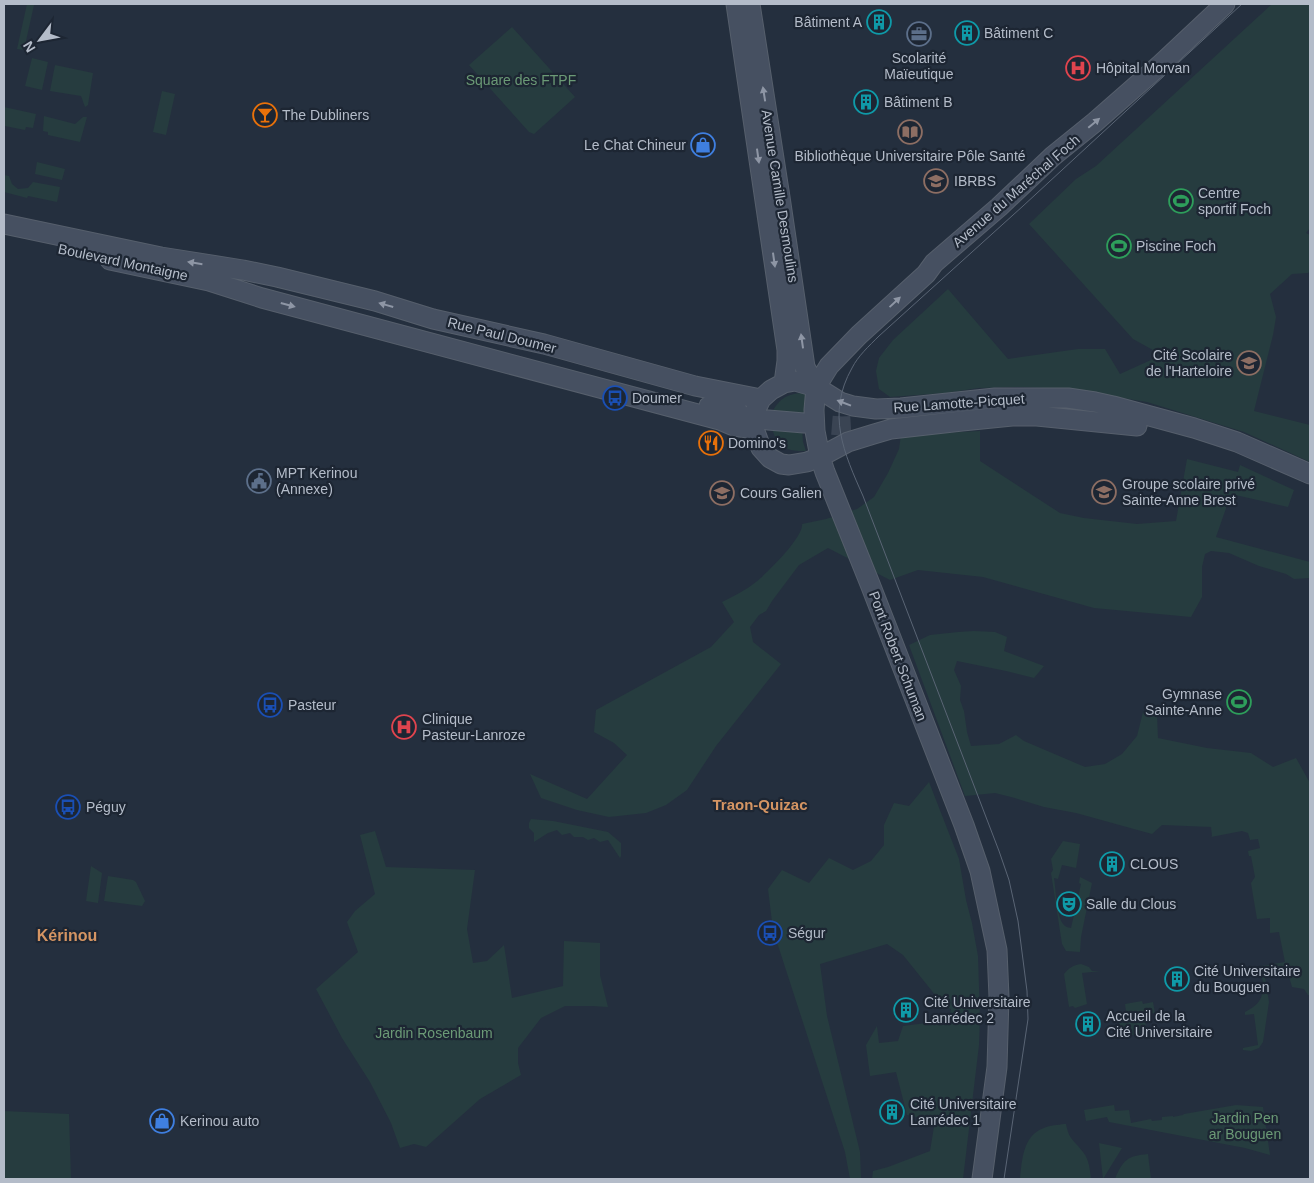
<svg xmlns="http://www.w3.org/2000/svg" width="1314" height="1183" font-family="Arial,sans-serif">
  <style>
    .green { fill: #263c3f }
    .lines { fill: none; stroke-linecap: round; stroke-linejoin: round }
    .secondary-tunnel { stroke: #3a4453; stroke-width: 19; stroke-dasharray: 19 9; stroke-linecap: butt }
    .secondary-casing { stroke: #565f6c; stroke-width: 21 }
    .secondary { stroke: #465061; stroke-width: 19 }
    .tram { stroke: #5a6575; stroke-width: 1 }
    .oneway { fill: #8e96a5 }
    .labels { text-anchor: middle; stroke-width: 4.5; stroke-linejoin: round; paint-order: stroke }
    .poi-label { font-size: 14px; fill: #b4bcc9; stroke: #1d2633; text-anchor: start }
    .park-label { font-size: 14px; fill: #6b9a76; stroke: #1d2633 }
    .street-label { font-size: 14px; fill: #b4bcc9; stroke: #1d2633 }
    .neighbourhood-label { font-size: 15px; font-weight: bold; fill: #d59563; stroke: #1d2633 }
    .quarter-label { font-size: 16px; font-weight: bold; fill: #d59563; stroke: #1d2633 }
  </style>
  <rect width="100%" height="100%" fill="#242f3e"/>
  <path class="green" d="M27,4L34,5L24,50L17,49Z
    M1272,4H1310V228L1306,233L1310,235V271L1308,273L1292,274L1270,294L1276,317L1273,335L1254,411L1310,425V462L1244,432L1147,402L1066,389L1018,387L979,388L945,393L890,397L879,389L876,371L879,358L893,340L948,289L1008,359L1078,349H1105L1120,374L1162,355L1133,339L1029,224L1076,179L1096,166Z
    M512,27L575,97L534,134L529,132L469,65Z
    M32,58L48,62L42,90L25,86Z
    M55,65L93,73L88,105L85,107L81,96L50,91Z
    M162,91L175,94L166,135L153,132Z
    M4,107L36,114L33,128L26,127L25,130L5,126L4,124Z
    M44,116L75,124L83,117H87L80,142L48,135V132L43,131Z
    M37,162L65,169L62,180L35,174Z
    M4,175L9,176L12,184L18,189L28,188L33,182L60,187L57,202L28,196L27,198L4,192Z
    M800,393L809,395L803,415L772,412C780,399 785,395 800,393Z
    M771,425L802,428L803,442L806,451C785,452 776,445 771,425Z
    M980,431V461L1060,513L1084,518L1137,524L1176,521L1187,459L1238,472L1240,465L1294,490L1288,507L1231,494L1216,537L1310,562V578L1294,579L1286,574L1259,566L1229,553L1211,551L1205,554L1202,567V597L1191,617L1094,608L983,577L918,570L890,580L828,548L799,565L772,601L766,611L759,615L750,627L753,642L781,664L716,746L687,790L666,805L646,813L609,817L577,810L541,798L530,774L587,799L627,755L614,743L594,732L596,710L711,647L734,622L722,602C734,596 746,590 756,582C767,573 804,537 802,524L826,519L857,509L874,497L888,473L899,449L901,435Z
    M974,631L995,632L1007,637L1004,651L1044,666L1034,678L1006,671L957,661L954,670L961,686L960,700L964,711L967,732L971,746L999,744L1016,735L1024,741L1085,767L1105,764L1122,754L1137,736L1143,712L1153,707L1157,714L1158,738L1207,748L1251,753L1273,767L1296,758L1310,783V995H1308L1304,989L1292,987L1286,966L1264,971L1269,1002L1263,1042L1259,1048L1251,1051L1243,1050V1048L1258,1045L1254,1014L1245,1015V1012C1268,1001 1263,988 1261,966L1285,962L1279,932L1270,933V918L1257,919L1251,883L1255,877L1251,856H1249L1248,851L1260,848L1258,839L1250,840L1248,833L1242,831L1211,837L1212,836L1211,827L1162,825L1152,834L1076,813L1044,807L1011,797L995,793L965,796L909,645L930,635L958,632Z
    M929,782L959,859L966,900L972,923L978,956L980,1018L979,1045L963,1179H872L873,1171L888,1167L930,1151L935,1121L907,1115L896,1072L870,1076L866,1045L877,1026L879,1043L898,1041L903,1026L949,1020L951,1009L944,1006L903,955L887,944L820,964L827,1016L860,1152L861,1179H850L845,1152L773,930L768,889L782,870L809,883L829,858L853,870L871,861L884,845V825L894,803L909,806Z
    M531,819L553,821L608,832L621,843V856L620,858L608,840L600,842L594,838L588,840L583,837H574L570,833L562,835L557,830L548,833L534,842V833L529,828V823Z
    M375,831L386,867L475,870L467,929L473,963L487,961L504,945L512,998L563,986L564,941L600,943V975L608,1007L592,1006H565L541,1018L518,1048V1063L521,1075L480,1099L426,1147L414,1144L400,1148L391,1123L370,1082L342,1038L316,989L358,952L347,922L355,911L375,894L360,835Z
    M1063,841L1080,844L1076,868L1062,865L1058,879L1054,878C1056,889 1056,917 1064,925C1067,928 1068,927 1071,928L1081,884L1079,883L1080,877L1092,883L1081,937L1080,952L1066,951L1062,944L1051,873L1053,870L1051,859Z
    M91,866L102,873L98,903L86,901Z
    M108,876L133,880L136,882L145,901L142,906L104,901Z
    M1081,964L1089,967L1092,971H1101L1082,973L1087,1004L1075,1008L1073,1006L1069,1007L1064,974C1069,968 1073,965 1081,964Z
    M1142,1001L1143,1004L1153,1002L1155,1013L1144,1014L1147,1033L1110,1038L1120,1026L1119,1023H1122L1127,1018L1125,1004Z
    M1114,1105L1115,1111L1129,1110L1131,1123L1151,1119L1152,1121L1162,1120V1117L1173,1116V1117L1183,1115L1184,1114L1236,1105L1263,1107L1270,1155L1245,1148L1109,1122L1107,1117L1086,1121L1084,1110Z
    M4,1111L69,1114L71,1179H4Z
    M1064,1124H1066C1069,1140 1074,1140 1083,1152C1089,1159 1090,1170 1091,1179H1020C1022,1160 1023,1135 1044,1128C1050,1125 1058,1125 1064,1124Z
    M1099,1143L1122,1148L1103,1179Z
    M1148,1154L1151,1179H1115C1123,1160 1127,1156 1148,1154Z"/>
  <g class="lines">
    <path class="secondary-tunnel" d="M804,423L842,426L858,425"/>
    <g class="secondary-casing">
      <path id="secondary" d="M736,4L787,350V361L784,383
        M750,4L780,197L805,367L816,387
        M4,224L161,257L243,270L277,277L375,301L433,319L544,344L695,386L761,399
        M110,260L209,281L262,298L720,420L734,426L754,429
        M709,406L739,413
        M768,420L804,423
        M1137,426L1037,416H1012L962,421L891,429L874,434L848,442L820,457L807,462L789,465L781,464L770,458L761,448L754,429V419L756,409L761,399L771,390L784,383L795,381L816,387L840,402L853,406L876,409L901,408L995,398H1068L1095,402L1113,406L1194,428L1237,442L1310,474
        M982,1179L997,1067L999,997L997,950L980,871L964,825L870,584L825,472L820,457L815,431L814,410L816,387L829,366L859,335L926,274L934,263L999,207L1053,156L1095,122L1160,65L1225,4"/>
    </g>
    <use href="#secondary" class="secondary"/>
    <path class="tram" d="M1004,1179L1028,1019L1027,991L1018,921L1009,880L999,851L863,496C844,453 826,414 852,368C858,356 869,346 879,336L1023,206L1242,4"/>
  </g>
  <defs><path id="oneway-solid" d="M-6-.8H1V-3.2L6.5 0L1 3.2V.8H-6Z" transform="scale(1.25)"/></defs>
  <g class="oneway">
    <use href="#oneway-solid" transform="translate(764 94) rotate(-99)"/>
    <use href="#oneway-solid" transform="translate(1094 123) rotate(-40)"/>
    <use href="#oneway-solid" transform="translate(758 156) rotate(82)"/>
    <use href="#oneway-solid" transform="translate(774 260) rotate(82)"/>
    <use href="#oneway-solid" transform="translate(195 263) rotate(-171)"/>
    <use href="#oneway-solid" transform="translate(895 302) rotate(-43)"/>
    <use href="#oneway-solid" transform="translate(288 305) rotate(15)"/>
    <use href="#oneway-solid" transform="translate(386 305) rotate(-164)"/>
    <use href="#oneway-solid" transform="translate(802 341) rotate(-98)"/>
    <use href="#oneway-solid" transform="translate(844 403) rotate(-159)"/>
  </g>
  <defs>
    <g id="building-ring" transform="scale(1.25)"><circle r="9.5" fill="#1d2633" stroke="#0f9aa8" stroke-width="1.5"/><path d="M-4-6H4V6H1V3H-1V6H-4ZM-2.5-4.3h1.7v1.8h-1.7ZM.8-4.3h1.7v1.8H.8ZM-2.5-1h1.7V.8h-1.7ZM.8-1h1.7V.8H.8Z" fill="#0f9aa8"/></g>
    <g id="office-ring" transform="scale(1.25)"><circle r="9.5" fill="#1d2633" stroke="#5c6f8a" stroke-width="1.5"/><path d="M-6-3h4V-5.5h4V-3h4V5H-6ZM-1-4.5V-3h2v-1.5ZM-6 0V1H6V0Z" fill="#5c6f8a"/></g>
    <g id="hospital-ring" transform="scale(1.25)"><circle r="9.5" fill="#1d2633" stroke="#e0444e" stroke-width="1.5"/><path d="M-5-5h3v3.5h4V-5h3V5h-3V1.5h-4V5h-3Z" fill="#e0444e"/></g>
    <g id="bar-ring" transform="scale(1.25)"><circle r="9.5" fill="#1d2633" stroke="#e8710a" stroke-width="1.5"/><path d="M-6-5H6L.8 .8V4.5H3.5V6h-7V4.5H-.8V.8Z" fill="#e8710a"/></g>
    <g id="library-ring" transform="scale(1.25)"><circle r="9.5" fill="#1d2633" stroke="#8d6e63" stroke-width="1.5"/><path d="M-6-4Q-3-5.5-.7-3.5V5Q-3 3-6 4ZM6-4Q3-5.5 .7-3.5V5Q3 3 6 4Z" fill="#8d6e63"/></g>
    <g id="shop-ring" transform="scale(1.25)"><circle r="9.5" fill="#1d2633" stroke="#3f7fe0" stroke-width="1.5"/><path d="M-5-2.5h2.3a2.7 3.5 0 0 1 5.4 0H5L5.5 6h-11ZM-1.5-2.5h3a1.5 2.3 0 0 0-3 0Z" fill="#3f7fe0"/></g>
    <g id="university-ring" transform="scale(1.25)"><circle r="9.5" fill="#1d2633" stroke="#8d6e63" stroke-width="1.5"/><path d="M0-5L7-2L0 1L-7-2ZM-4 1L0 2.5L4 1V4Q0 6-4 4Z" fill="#8d6e63"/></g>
    <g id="stadium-ring" transform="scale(1.25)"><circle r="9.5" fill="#1d2633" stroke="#2e9e5b" stroke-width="1.5"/><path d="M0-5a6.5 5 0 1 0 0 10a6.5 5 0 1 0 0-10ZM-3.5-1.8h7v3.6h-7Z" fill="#2e9e5b"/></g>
    <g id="school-ring" transform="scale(1.25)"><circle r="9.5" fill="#1d2633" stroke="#8d6e63" stroke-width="1.5"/><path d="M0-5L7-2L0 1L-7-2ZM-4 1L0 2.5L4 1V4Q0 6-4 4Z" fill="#8d6e63"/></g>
    <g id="bus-ring" transform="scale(1.25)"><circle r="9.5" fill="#1d2633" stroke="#1a4fb4" stroke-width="1.5"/><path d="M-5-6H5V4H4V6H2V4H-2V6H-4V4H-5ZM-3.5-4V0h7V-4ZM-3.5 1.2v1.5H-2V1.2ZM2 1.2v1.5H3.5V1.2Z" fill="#1a4fb4"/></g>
    <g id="restaurant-ring" transform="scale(1.25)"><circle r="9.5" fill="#1d2633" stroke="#e8710a" stroke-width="1.5"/><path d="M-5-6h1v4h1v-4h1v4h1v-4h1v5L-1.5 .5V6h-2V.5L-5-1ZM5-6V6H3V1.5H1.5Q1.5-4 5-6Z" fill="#e8710a"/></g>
    <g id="civic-ring" transform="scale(1.25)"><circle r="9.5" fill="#1d2633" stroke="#5c6f8a" stroke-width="1.5"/><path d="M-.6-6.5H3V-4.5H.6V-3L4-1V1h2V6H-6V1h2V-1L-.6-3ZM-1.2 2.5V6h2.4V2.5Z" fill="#5c6f8a"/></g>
    <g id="theatre-ring" transform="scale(1.25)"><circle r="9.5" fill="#1d2633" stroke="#0f9aa8" stroke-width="1.5"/><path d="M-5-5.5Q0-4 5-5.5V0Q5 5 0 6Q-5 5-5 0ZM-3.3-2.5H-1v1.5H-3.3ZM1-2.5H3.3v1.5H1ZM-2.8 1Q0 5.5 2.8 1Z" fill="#0f9aa8"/></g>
  </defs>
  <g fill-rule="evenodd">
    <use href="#building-ring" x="879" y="22"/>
    <use href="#building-ring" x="967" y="33"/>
    <use href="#office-ring" x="919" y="34"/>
    <use href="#hospital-ring" x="1078" y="68"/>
    <use href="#building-ring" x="866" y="102"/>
    <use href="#bar-ring" x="265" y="115"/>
    <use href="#library-ring" x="910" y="132"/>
    <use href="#shop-ring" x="703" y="145"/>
    <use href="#university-ring" x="936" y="181"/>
    <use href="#stadium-ring" x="1181" y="201"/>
    <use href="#stadium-ring" x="1119" y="246"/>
    <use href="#school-ring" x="1249" y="363"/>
    <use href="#bus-ring" x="615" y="398"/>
    <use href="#restaurant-ring" x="711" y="443"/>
    <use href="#civic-ring" x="259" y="481"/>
    <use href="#school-ring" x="1104" y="492"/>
    <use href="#university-ring" x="722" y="493"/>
    <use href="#stadium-ring" x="1239" y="702"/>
    <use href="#bus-ring" x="270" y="705"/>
    <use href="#hospital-ring" x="404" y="727"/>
    <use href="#bus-ring" x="68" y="807"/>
    <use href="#building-ring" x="1112" y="864"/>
    <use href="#theatre-ring" x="1069" y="904"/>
    <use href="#bus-ring" x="770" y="933"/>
    <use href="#building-ring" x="1177" y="979"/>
    <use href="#building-ring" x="906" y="1010"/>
    <use href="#building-ring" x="1088" y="1024"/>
    <use href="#building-ring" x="892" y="1112"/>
    <use href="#shop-ring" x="162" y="1121"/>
  </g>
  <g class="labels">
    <g class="poi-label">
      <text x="862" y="27" text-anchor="end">Bâtiment A</text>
      <text x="984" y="38">Bâtiment C</text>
      <text x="919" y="63" text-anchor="middle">Scolarité<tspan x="919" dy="16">Maïeutique</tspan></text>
      <text x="1096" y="73">Hôpital Morvan</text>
      <text x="884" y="107">Bâtiment B</text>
      <text x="282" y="120">The Dubliners</text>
      <text x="686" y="150" text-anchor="end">Le Chat Chineur</text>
      <text x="910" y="161" text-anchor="middle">Bibliothèque Universitaire Pôle Santé</text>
      <text x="954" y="186">IBRBS</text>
      <text x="1198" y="198">Centre<tspan x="1198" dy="16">sportif Foch</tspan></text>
      <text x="1136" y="251">Piscine Foch</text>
      <text x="1232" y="360" text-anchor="end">Cité Scolaire<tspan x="1232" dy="16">de l'Harteloire</tspan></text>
      <text x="632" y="403">Doumer</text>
      <text x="728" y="448">Domino's</text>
      <text x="276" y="478">MPT Kerinou<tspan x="276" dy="16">(Annexe)</tspan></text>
      <text x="1122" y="489">Groupe scolaire privé<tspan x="1122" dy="16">Sainte-Anne Brest</tspan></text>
      <text x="740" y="498">Cours Galien</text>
      <text x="1222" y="699" text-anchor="end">Gymnase<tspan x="1222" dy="16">Sainte-Anne</tspan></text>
      <text x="288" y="710">Pasteur</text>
      <text x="422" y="724">Clinique<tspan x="422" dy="16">Pasteur-Lanroze</tspan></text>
      <text x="86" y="812">Péguy</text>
      <text x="1130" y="869">CLOUS</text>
      <text x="1086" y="909">Salle du Clous</text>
      <text x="788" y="938">Ségur</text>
      <text x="1194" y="976">Cité Universitaire<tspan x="1194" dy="16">du Bouguen</tspan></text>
      <text x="924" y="1007">Cité Universitaire<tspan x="924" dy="16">Lanrédec 2</tspan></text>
      <text x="1106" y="1021">Accueil de la<tspan x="1106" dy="16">Cité Universitaire</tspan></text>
      <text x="910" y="1109">Cité Universitaire<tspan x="910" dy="16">Lanrédec 1</tspan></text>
      <text x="180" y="1126">Kerinou auto</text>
    </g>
    <g class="park-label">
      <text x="521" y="85">Square des FTPF</text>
      <text x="434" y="1038">Jardin Rosenbaum</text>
      <text x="1245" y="1123">Jardin Pen<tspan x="1245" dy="16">ar Bouguen</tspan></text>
    </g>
    <g class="street-label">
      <text transform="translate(1016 191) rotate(-41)" y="5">Avenue du Maréchal Foch</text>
      <text transform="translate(780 196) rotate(81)" y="5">Avenue Camille Desmoulins</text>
      <text transform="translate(123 262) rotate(12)" y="5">Boulevard Montaigne</text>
      <text transform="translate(502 335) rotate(14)" y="5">Rue Paul Doumer</text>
      <text transform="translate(959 403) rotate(-4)" y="5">Rue Lamotte-Picquet</text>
      <text transform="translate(898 656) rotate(69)" y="5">Pont Robert Schuman</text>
    </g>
    <g class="neighbourhood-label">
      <text x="760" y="810">Traon-Quizac</text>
    </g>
    <g class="quarter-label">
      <text x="67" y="941">Kérinou</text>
    </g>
  </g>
  <rect width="1314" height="1183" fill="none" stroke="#b4bcc9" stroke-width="10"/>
  <g transform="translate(40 40) rotate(238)" stroke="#1d2633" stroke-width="4" paint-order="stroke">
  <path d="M0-4L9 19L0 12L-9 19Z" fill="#b4bcc9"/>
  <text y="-8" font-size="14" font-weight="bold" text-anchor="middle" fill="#b4bcc9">N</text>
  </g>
</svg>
